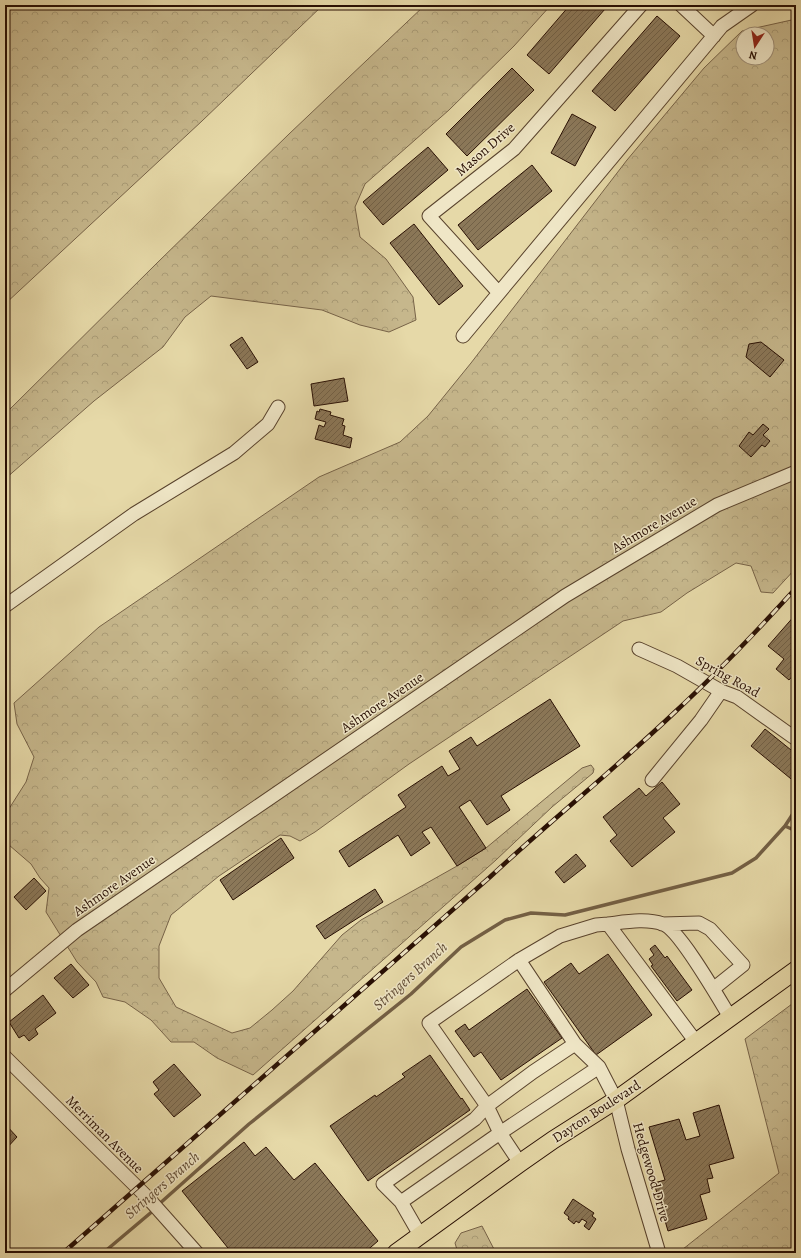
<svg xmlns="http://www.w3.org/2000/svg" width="801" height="1258" font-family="Alegreya,serif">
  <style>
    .forest { fill: url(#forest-crowns); stroke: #776348; fill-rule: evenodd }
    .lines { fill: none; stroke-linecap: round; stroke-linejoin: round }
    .stream { stroke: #735f44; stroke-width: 3.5 }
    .building { fill: url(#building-hatch); stroke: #280f03 }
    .minor-casing { stroke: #58422c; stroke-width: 15 }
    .major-casing { stroke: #280f03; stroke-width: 19 }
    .minor { stroke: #efe6c6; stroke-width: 13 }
    .major { stroke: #e6d9a8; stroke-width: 17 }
    .rail-casing { stroke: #280f03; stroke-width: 4.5 }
    .rail { stroke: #efe6c6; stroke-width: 3; stroke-dasharray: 9; stroke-linecap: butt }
    .labels { text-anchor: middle; stroke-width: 3; stroke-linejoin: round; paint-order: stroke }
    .street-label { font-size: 14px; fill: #280f03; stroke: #efe6c6 }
    .water-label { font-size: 15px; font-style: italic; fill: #604b34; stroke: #efe6c6 }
  </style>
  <defs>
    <pattern id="forest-crowns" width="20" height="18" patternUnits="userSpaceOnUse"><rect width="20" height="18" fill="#c6b78c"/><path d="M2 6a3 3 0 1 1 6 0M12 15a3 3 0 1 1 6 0" fill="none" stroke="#aa9c77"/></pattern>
    <pattern id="building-hatch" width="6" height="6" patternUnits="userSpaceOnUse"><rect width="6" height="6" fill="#8b7859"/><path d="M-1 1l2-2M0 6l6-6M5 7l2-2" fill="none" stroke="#726147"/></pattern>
  </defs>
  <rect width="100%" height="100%" fill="#e6d9a8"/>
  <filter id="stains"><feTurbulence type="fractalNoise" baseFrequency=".005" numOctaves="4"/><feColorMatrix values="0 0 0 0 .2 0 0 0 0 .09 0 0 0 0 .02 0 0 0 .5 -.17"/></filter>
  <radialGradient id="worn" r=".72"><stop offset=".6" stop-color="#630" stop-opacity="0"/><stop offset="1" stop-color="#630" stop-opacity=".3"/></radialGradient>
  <path class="forest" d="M5,5H323L202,121L5,304Z
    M425,5H551L514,46L449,110L365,184L355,207L360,237L386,259L413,297L416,320L389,332L360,325L322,310L211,296L185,317L163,347L94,401L5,479V414L157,263L289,134Z
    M796,19V568L773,593L761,592L751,566L736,563L687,593L661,612L623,621L409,764L315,832L300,841L290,836L280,835L219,876L171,915L159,946V978L176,1007L232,1033L250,1028L272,1010L293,991L342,935L361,920L457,866L486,848L582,768L591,765L594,769L593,773L552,807L496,860L253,1075L217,1058L194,1042H171L151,1020L125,1002L103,997L96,982L77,962L46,912L49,888L40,878L31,864L9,845L5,846V815L26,782L34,757L17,724L14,703L99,627L319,477L400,442L428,416L471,363L627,160L704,68L742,31ZM743,34H767V58H743Z
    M796,1001V1253H678L779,1173L745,1039Z
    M482,1226L496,1253H458L455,1243L461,1233Z"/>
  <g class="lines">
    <path class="stream" d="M785,826L796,831
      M158,1205L249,1124L411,994L461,947L505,920L531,913L565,915L732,873L756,858L785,826L796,809
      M103,1253L154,1210"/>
  </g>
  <path class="building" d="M570,5H600L605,9L549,74L527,55Z
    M657,16L680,36L615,111L592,91Z
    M512,68L534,90L467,156L446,134Z
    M572,114L596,127L575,166L551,153Z
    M428,147L448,170L383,225L363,202Z
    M532,165L552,191L478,250L458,225Z
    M414,224L463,286L439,305L390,243Z
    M242,337L258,362L247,369L230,345Z
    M761,342L784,360L770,377L746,357L749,344Z
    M344,378L348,401L314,406L311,384Z
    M320,409L331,412L330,415L344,419L342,425L345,426L343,435L352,438L350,448L315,439L319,425L324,427L326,422L315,419L317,411L319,412Z
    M763,424L769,429L763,435L770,441L765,447L762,445L751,457L739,446L749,432L753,435Z
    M796,614V672L789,680L776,669L784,659L768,646Z
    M550,699L580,746L501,796L510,810L487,825L470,800L459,807L486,848L457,866L431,827L422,832L430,843L411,856L398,835L349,867L339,851L406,807L398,795L442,766L448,776L460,769L449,751L471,737L477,746Z
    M765,729L796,754V783L751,746Z
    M662,782L680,804L663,818L675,832L632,867L610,841L617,835L603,817L639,788L646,796Z
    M281,838L294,858L233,900L220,880Z
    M576,854L586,866L564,883L555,872Z
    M34,878L46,891L26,910L14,897Z
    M375,889L383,902L325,939L316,926Z
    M655,945L665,958L667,956L692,990L677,1001L651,966L653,965L649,959L654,955L650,949Z
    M608,954L652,1015L596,1055L544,982L571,963L579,974Z
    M71,964L89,985L73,998L54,978Z
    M527,989L562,1038L501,1080L481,1052L474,1057L455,1031L465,1024L469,1030Z
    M43,995L56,1013L35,1029L38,1034L29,1041L24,1035L19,1038L9,1022Z
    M430,1055L461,1099L462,1098L470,1110L368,1181L330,1126L375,1095L376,1097L405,1077L402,1074Z
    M174,1064L201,1095L174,1117L154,1094L159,1090L153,1082Z
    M719,1105L734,1158L709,1165L713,1178L707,1179L710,1192L700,1195L707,1219L668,1231L654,1183L665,1180L649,1127L679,1119L686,1140L700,1136L693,1113Z
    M5,1124L17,1137L5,1150Z
    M244,1142L255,1156L266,1147L294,1180L315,1163L378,1241L364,1253H232L182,1191Z
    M573,1199L594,1213L592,1216L596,1219L589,1230L584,1226L587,1222L582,1219L579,1223L576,1221L574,1224L568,1219L569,1217L564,1213Z"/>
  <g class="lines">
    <g class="minor-casing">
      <path id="minor" d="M681,5L714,36
        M499,293L429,216L514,149L641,5
        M463,336L722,26L752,5
        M5,606L134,514L234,453L268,424L278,407
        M639,649L677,666L721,691L737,697L796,739
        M652,780L701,720L721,691
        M608,924C625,922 646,918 663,924C679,929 719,999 730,1017
        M662,924L699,923L710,929L743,965L713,989
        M519,960L575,1044L599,1067L616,1100L628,1149L659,1253
        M5,990L77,930L565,596L717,505L796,472
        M575,1044L533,1072L487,1106L429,1023L519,960L560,936L596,925L608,924L696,1042
        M5,1057L148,1198L197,1253
        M401,1202L500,1133L599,1067
        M420,1235L401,1202L383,1184L475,1119L487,1106L500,1133L520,1163"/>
    </g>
    <g class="major-casing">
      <path id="major" d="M396,1253L520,1163L553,1140L616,1100L796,970"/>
    </g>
    <use href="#minor" class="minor"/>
    <use href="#major" class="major"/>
    <g class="rail-casing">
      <path id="rail" d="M63,1253L490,877C550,821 615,769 675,712C717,673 757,631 796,588"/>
    </g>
    <use href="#rail" class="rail"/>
  </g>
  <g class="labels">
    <g class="street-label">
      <text transform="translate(485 149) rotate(-41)" y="5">Mason Drive</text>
      <text transform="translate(654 524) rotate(-31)" y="5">Ashmore Avenue</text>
      <text transform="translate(728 676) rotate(29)" y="5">Spring Road</text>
      <text transform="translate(382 702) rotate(-34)" y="5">Ashmore Avenue</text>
      <text transform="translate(114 885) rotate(-35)" y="5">Ashmore Avenue</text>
      <text transform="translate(596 1111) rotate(-33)" y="5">Dayton Boulevard</text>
      <text transform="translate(105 1134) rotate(45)" y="5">Merriman Avenue</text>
      <text transform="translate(652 1172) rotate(74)" y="5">Hedgewood Drive</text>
    </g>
    <g class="water-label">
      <text transform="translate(410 976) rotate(-42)" y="5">Stringers Branch</text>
      <text transform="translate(162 1185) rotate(-41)" y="5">Stringers Branch</text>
    </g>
  </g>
  <rect width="801" height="1258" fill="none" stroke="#e6d9a8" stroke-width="20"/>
  <rect x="6" y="6" width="789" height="1246" fill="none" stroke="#280f03" stroke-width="2"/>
  <rect x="10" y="10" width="781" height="1238" fill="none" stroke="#280f03"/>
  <g transform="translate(755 46) rotate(192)"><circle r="19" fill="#efe6c6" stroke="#9f9078"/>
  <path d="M0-3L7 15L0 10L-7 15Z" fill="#8f2418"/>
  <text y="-6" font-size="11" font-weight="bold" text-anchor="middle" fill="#280f03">N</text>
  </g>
  <rect width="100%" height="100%" filter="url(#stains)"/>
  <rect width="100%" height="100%" fill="url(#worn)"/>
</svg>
